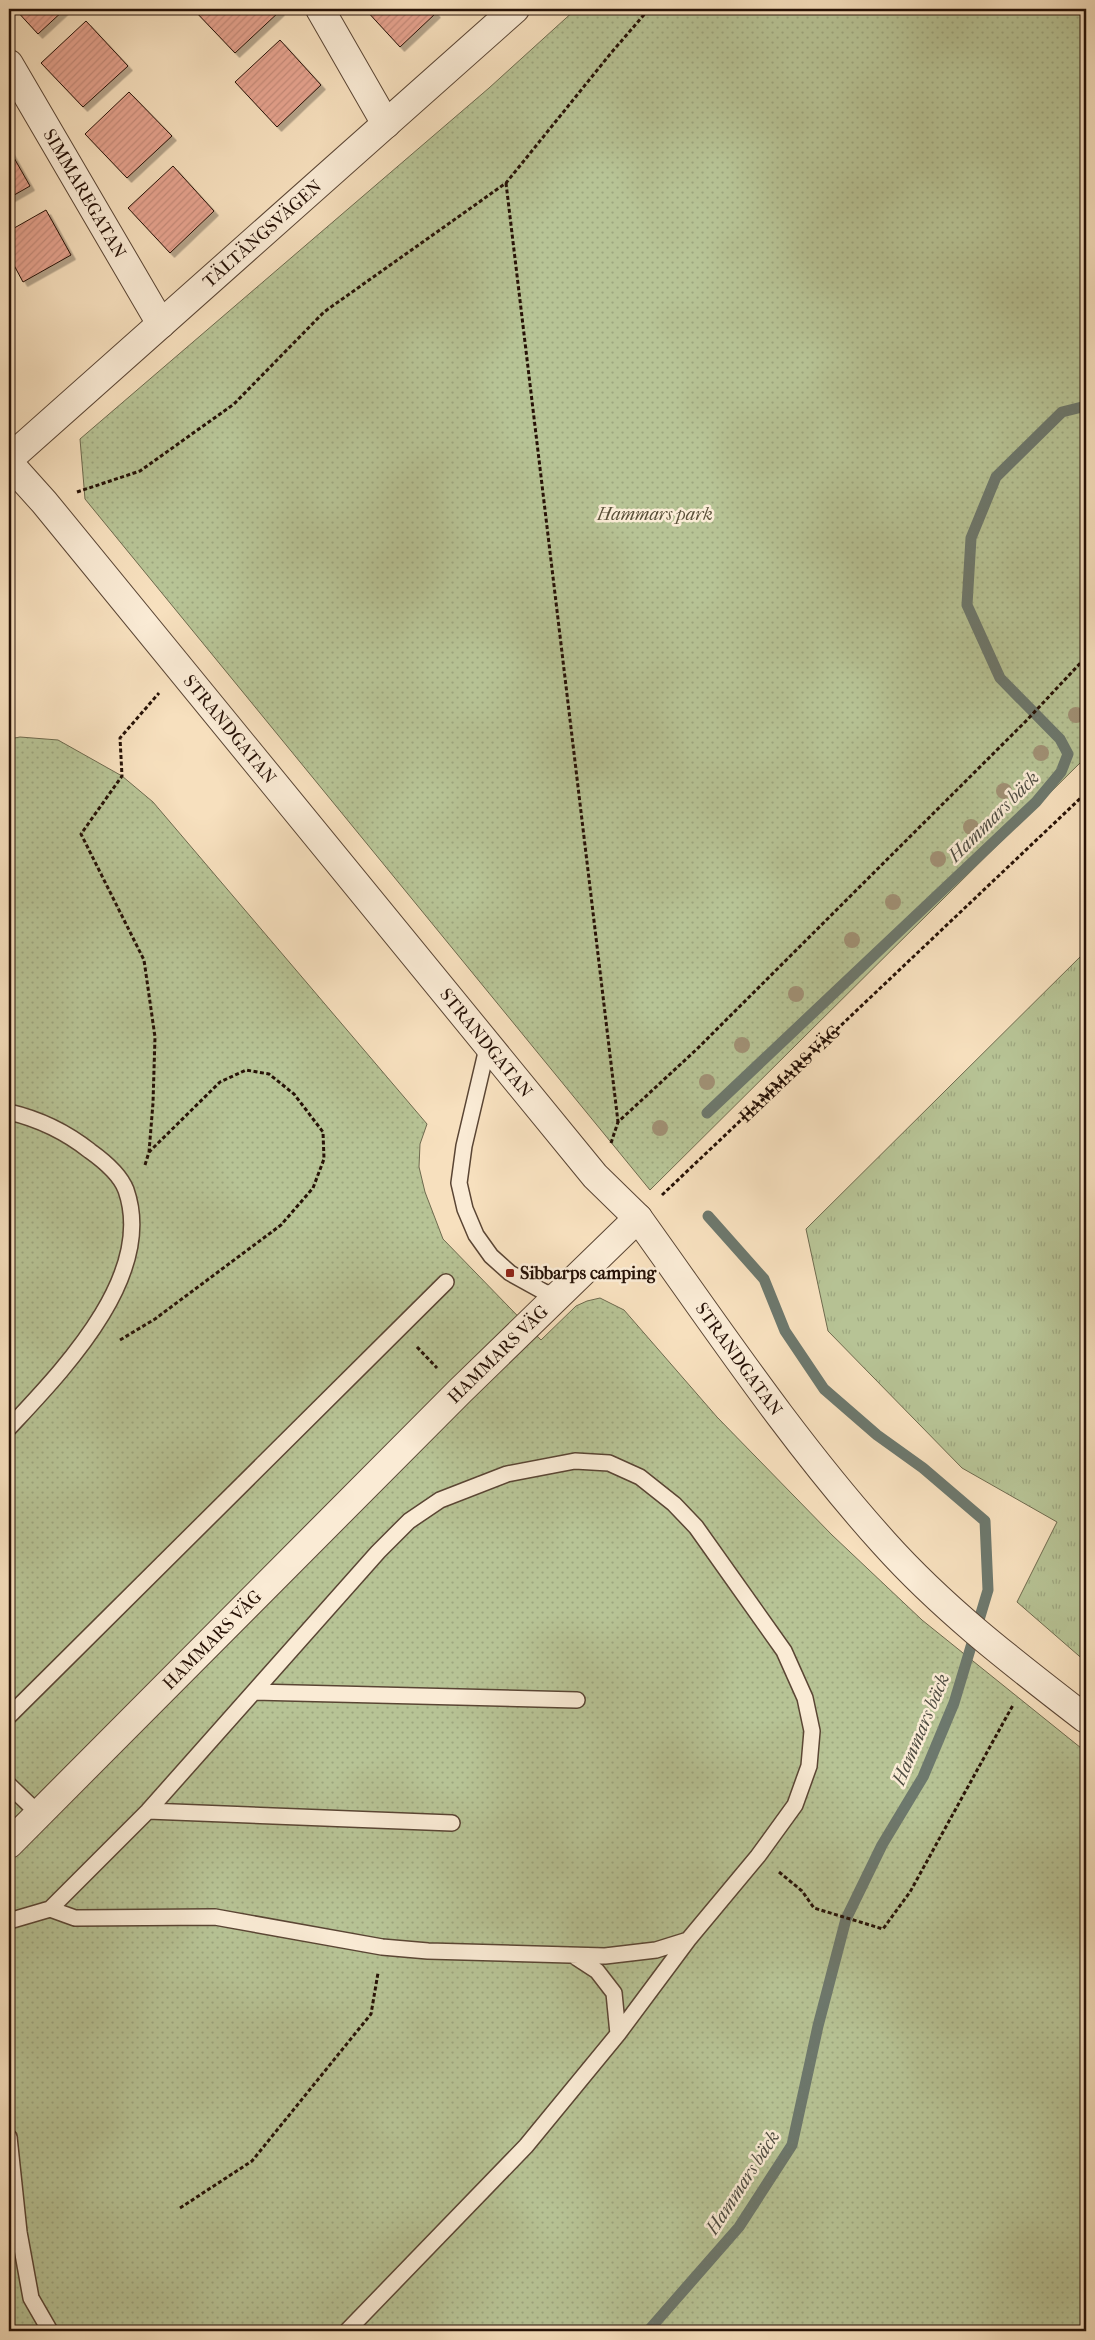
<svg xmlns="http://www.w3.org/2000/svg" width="1095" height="2340" font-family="'IM FELL French Canon',serif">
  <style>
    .grass { fill: url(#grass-tufts); stroke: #6e6a4e }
    .park { fill: url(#park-dots); stroke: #6e6a4e }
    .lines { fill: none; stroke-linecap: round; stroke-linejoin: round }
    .stream { stroke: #6d786d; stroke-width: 11 }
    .building { fill: url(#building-hatch); stroke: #261106; filter: url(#shadow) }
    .service-casing { stroke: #5a4534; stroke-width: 18 }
    .minor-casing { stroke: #5a4534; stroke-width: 30 }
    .tertiary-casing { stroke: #5a4534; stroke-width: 30 }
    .path { stroke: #261106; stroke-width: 3; stroke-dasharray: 4 2.5; stroke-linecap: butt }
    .service { stroke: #faebd5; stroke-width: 15 }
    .minor { stroke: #faebd5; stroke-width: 28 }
    .tertiary { stroke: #faebd5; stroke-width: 28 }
    .tree { fill: #a09074 }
    .poi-dot { fill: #8f2418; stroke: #faebd5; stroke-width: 2 }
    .labels { text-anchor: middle; stroke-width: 5; stroke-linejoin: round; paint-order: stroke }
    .street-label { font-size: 18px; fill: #261106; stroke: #faebd5 }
    .park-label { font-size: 18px; font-style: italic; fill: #594f38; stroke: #faebd5 }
    .poi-label { font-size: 18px; font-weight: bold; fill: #261106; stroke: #faebd5; text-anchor: start }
    .water-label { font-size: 19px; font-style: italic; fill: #504d42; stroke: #faebd5 }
  </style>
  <defs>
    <pattern id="grass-tufts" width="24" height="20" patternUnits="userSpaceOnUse" patternTransform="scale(1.25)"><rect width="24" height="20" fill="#b7c395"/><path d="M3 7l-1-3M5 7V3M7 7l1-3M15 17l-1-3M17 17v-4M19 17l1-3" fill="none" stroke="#9da67f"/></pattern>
    <pattern id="park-dots" width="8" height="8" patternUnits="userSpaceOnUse" patternTransform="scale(1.25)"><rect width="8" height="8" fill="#b7c395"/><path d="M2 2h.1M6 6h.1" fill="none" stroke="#9da67f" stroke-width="1.8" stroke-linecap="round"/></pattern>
    <pattern id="building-hatch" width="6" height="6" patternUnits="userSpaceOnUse" patternTransform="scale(1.25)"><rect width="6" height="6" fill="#e6a38f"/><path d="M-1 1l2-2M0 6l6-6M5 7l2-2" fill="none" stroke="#c58b7a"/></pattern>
    <filter id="shadow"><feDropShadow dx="4.5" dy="4.5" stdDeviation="0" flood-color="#0004"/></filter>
  </defs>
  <rect width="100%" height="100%" fill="#f7e0be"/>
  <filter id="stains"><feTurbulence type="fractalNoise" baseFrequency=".004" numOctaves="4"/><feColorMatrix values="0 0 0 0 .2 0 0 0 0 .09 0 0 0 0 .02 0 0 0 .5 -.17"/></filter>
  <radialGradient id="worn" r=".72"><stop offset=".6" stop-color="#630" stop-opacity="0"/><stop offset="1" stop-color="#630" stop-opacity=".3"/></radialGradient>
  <path class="grass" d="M1086,951V1662L1017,1602L1057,1522L962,1468L828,1331L806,1229Z"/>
  <path class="park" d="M576,9H1086V757L650,1190L85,499L80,439L489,88Z
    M20,737L58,740L122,776L153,802L427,1124L420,1144L419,1167L425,1192L443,1239L541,1340L576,1306L587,1301L600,1298L624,1310L717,1417L832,1535L922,1620L1086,1752V2331H9V739Z"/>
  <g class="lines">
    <path class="stream" d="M707,1113L1036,802L1061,772L1068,754L1060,739L1000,678L967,605L971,538L996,477L1062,412L1086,406
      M648,2331L739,2227L792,2145L818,2026L846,1919L882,1845L923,1777L954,1703L988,1590L985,1521L923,1468L877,1435L824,1389L785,1331L764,1279L708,1216"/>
  </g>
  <path class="building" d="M15,9H65L38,34Z
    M193,9H278L280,11L235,53Z
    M365,9H432L436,13L400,47Z
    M86,21L128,66L83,107L41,63Z
    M280,40L321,85L277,127L235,82Z
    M129,92L172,136L127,178L85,134Z
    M9,149L30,186L9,198Z
    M173,166L214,211L170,253L128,208Z
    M46,210L71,255L23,282L9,256V231Z"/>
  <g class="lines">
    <g class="service-casing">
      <path id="service" d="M488,1044L464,1146L459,1183L465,1209L476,1235L491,1256L510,1273L546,1293L561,1292
        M9,1112C39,1119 66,1132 90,1151C104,1161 120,1174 126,1190C156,1276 62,1371 9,1428
        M254,1692L577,1700
        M9,1716L446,1282
        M9,1785L39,1814
        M148,1811L452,1823
        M50,1909L75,1918L215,1917L382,1947L428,1951L605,1956L656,1950L688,1940
        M9,1921L50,1909L148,1811L378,1552L409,1521L440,1500L507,1474L575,1461L609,1463L640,1477L674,1504L696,1527L784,1651L805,1698L812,1731L809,1766L795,1805L758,1856L688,1940L618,2034L526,2146L347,2331
        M574,1956L597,1971L614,1993L618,2034
        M9,2137L19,2232L31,2298L50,2331"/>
    </g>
    <g class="minor-casing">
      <g id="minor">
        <path d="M320,9L386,124"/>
        <path id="s2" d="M9,64L161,324"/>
        <path id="s3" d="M9,459L515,9"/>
        <path id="s4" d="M9,1844L460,1391L638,1218C717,1328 793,1442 884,1543C945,1611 1015,1664 1086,1719"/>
      </g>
    </g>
    <g class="tertiary-casing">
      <g id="tertiary">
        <path id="s5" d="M9,463L44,502L595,1176L638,1218"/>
      </g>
    </g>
    <g class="path">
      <path d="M506,183L618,1122"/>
      <path d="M77,492L140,471L234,404L324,312L506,183L611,53L649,9"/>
      <path d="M611,1143L618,1122L697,1049L1027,720L1086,657"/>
      <path d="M145,1165L149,1152L153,1103L155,1037L144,960L81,834L122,776L120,738L159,693"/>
      <path id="s1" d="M662,1195L1086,793"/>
      <path d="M120,1340L155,1319L281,1225L313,1188L324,1159L323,1132L294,1094L269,1074L246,1070L220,1082L149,1152"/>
      <path d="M417,1347L437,1368"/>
      <path d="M779,1872L802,1891L814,1908L883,1929L910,1892L1013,1705"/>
      <path d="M180,2208L252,2161L371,2014L378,1973"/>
    </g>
    <use href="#service" class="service"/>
    <use href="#minor" class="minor"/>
    <use href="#tertiary" class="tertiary"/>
  </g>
  <g class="tree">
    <circle cx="1076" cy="715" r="8"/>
    <circle cx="1041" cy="753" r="8"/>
    <circle cx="1004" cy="791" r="8"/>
    <circle cx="971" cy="827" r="8"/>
    <circle cx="938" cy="859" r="8"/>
    <circle cx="893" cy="902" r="8"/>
    <circle cx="852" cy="940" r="8"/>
    <circle cx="796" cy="994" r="8"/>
    <circle cx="742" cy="1045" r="8"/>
    <circle cx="707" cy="1082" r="8"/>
    <circle cx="660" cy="1128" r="8"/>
  </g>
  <rect class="poi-dot" x="505" y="1268" width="10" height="10" rx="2.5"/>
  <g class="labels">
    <g class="street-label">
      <text dy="6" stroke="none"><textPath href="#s2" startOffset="150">SIMMAREGATAN</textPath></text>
      <text dy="6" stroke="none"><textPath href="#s3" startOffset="339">TÄLTÄNGSVÄGEN</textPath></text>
      <text dy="6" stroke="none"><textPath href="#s5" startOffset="346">STRANDGATAN</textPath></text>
      <text dy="6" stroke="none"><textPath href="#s5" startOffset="751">STRANDGATAN</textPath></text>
      <text dy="6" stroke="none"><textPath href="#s1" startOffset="176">HAMMARS VÄG</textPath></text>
      <text dy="6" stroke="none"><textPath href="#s4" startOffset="692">HAMMARS VÄG</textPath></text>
      <text dy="6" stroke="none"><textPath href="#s4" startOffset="1061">STRANDGATAN</textPath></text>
      <text dy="6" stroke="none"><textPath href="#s4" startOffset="288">HAMMARS VÄG</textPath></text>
    </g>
    <g class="park-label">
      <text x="655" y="520">Hammars park</text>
    </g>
    <g class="poi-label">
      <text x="520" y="1279">Sibbarps camping</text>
    </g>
    <g class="water-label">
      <text transform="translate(993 816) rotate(-45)" y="7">Hammars bäck</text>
      <text transform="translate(920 1729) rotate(-67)" y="7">Hammars bäck</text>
      <text transform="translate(742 2182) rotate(-57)" y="7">Hammars bäck</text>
    </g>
  </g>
  <rect width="1095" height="2340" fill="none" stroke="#f7e0be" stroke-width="30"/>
  <rect x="10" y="10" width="1075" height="2320" fill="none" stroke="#261106" stroke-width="2.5"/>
  <rect x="15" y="15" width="1065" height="2310" fill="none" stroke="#261106"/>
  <rect width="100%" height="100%" filter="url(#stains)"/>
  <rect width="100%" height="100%" fill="url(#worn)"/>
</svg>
